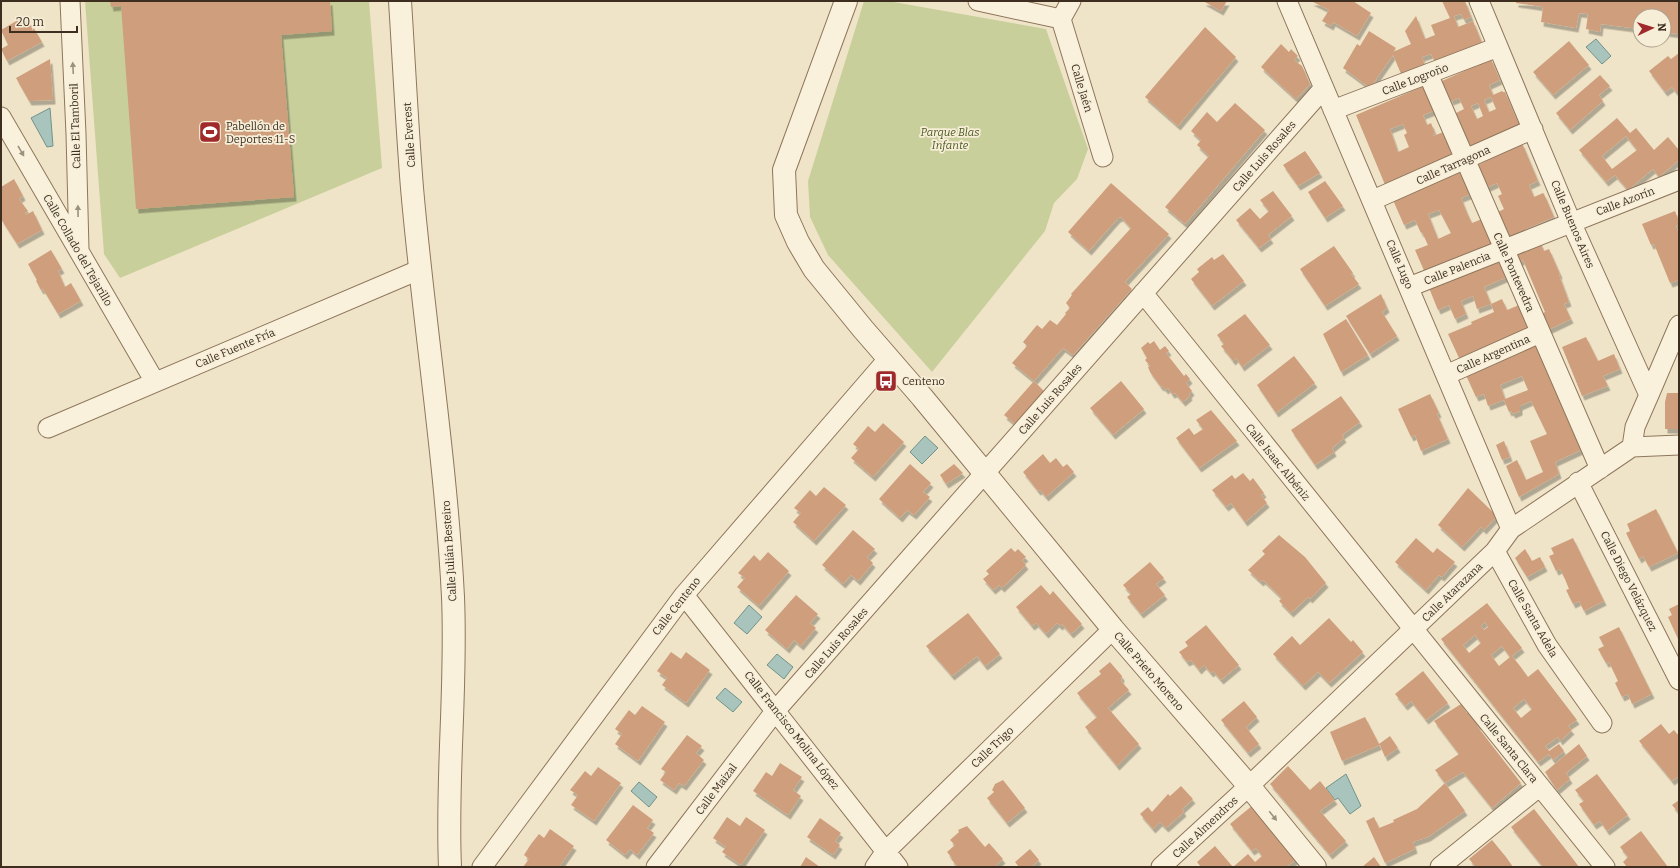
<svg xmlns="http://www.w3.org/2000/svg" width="1680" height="868" font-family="Bitter,serif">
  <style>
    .green { fill: #c9cf9b }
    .water { fill: #a9c4bc; stroke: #6f938a }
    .building { fill: #cf9f7d; fill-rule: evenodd; filter: url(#shadow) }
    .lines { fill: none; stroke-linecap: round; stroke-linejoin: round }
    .minor-casing { stroke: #8d765c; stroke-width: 21 }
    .tertiary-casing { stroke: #8d765c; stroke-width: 24 }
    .minor { stroke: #faf1dc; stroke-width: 19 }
    .tertiary { stroke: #faf1dc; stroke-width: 22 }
    .oneway { fill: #9c907e }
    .labels { text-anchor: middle; stroke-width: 3.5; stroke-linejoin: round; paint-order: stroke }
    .street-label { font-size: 11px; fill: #3d2e20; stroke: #f7eed8 }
    .poi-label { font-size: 11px; fill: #3d2e20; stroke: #f7eed8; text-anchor: start }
    .park-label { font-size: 11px; font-style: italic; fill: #4d5a26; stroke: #f7eed8 }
  </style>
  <defs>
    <filter id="shadow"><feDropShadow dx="2.5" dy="4.5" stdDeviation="0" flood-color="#0004"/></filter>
  </defs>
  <rect width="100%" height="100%" fill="#f0e4c8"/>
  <path class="green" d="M85,1H369L382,168L120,278L104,254Z
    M864,1H888L1046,29L1088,149L1077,179L1054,203L1045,231L932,372L828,255L810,217L808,181Z"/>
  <path class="water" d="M1596,39L1611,56L1602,64L1586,47Z
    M50,108L53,146L47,147L31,118Z
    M925,436L938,448L922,464L910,452Z
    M749,605L762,617L747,634L734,623Z
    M777,654L793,667L784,679L767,665Z
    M725,688L742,702L733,712L716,698Z
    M1346,774L1361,806L1350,814L1338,798L1335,800L1326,788Z
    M639,782L657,797L649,807L631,791Z"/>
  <path class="building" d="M110,1H330L332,31L281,35L294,197L136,209L121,6L111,7Z
    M1203,1H1227L1221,11Z
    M1311,1H1353L1371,13L1357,36L1333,22L1331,26L1322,21L1329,10Z
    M1442,1H1465L1471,17L1464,20L1461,14L1454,16L1458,27L1473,21L1482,43L1435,62L1431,54L1422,57L1425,66L1402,76L1393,55L1370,88L1343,68L1357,44L1360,46L1369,31L1396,48L1393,52L1411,44L1405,31L1416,16L1425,39L1435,35L1431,25L1450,18Z
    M1516,1L1679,2V34L1664,32V16H1640V29L1601,24L1600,32L1586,29L1588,14L1579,13L1576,28L1541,22L1543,7L1516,3Z
    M23,17L28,26L32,25L42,42L7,61L1,49L8,45L1,30Z
    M1205,27L1236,57L1178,126L1145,97Z
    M1569,41L1589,65L1553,95L1533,72Z
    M1281,44L1289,52L1291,49L1298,56L1294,60L1302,66L1310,84L1296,99L1261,67Z
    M1679,53V92H1676L1672,87L1665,92L1649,71L1668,56L1671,59Z
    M50,59L53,100L29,101L16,78Z
    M1491,59L1500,80L1489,85L1493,95L1502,91L1503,92H1505L1520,127L1471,148L1456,113L1464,109L1459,98L1451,101L1442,81ZM1491,97L1496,109L1489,112L1484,100ZM1478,103L1483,116L1477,119L1471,106Z
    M1600,75L1610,86L1599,95L1603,101L1570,130L1556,113Z
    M1426,85L1436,110L1423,115L1427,125L1431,123L1435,133L1433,134V136L1446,131L1458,156L1386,187L1356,115ZM1403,124L1407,133L1404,135L1409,147L1398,152L1390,129Z
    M1235,103L1265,130L1185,224L1165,207L1209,156L1197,145L1201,140L1191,131L1207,112L1217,122Z
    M1617,118L1630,133L1636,128L1654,150L1668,137L1679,150V160L1659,177L1653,169L1628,190L1615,175L1606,182L1579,150ZM1626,136L1637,150L1612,169L1602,156Z
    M1522,143L1538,181L1529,185L1534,197L1543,193L1544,194L1554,217L1508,237L1496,213L1504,209L1498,196L1502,194L1497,183L1486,188L1476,166Z
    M1305,151L1320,173L1298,186L1283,165Z
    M1461,169L1471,194L1461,198L1467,213L1472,223L1482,219L1494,248L1426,275L1415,250L1428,245L1422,232L1421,233L1415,220L1404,225L1393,200ZM1439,210L1451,233L1438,239L1428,214Z
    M14,179L23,196L19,199L28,211L25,213L26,215L33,211L42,230L17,244L1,219V187Z
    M1325,181L1343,206L1325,218L1308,192Z
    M1111,183L1169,234L1125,282L1132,289L1073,355L1063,348L1034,381L1012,363L1027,346L1023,342L1037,325L1042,329L1050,320L1057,325L1066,314L1065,313L1070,308L1066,303L1072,295L1071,294L1131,228L1121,217L1118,218L1089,251L1068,232Z
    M1273,191L1292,216L1268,235L1271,239L1259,248L1236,220L1250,208L1260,219L1269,211L1260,200Z
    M1675,211L1679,221V224L1676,226L1679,234V280L1670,283L1654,244L1651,245L1642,224Z
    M1539,240L1544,251L1549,249L1560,274L1559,275L1569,302L1564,304L1571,319L1548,330L1542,314L1545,312L1523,260L1519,262L1514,251Z
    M1334,246L1353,273L1351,274L1359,284L1325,306L1300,269Z
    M51,250L62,269L58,271L65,287L71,283L81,301L58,314L43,289L41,290L36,281L37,280L28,264Z
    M1223,254L1244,281L1212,306L1191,279L1199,272L1197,269L1212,257L1214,260Z
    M1499,258L1507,277L1484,287L1491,304L1477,309L1473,296L1461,301L1466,314L1455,319L1449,305L1438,310L1429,288Z
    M1381,294L1387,308L1382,312L1397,336L1370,354L1346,316Z
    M1502,299L1507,310L1519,305L1529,329L1460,360L1448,334L1472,324L1471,322L1494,312L1491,304Z
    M1245,314L1270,345L1242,367L1236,358L1233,361L1227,353L1221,346L1224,344L1217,335Z
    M1346,319L1368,355L1341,372L1323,334Z
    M1586,337L1598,361L1614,354L1620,369L1603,376L1608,386L1582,396L1562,347Z
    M1154,341L1160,350L1165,346L1169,351L1166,353L1184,376L1186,374L1190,379L1186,383L1192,391L1189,394L1190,396L1183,402L1175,393L1172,394L1168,388L1166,390L1162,386L1161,387L1150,372L1148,367L1150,366L1145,360L1147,358L1141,348L1148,342L1150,344Z
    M1536,344L1581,450L1555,462L1559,474L1519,497L1506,466L1517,460L1526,480L1543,472L1530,441L1547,434L1531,401L1520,406V411L1513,414L1511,411L1509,412L1504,400L1488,406L1484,394L1476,397L1465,373ZM1522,376L1528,390L1505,399L1500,385Z
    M1294,356L1315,383L1276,413L1257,385Z
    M1034,381L1044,391L1015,424L1004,415Z
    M1121,381L1144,409L1113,435L1090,408Z
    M1667,393H1679V429H1665V402Z
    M1430,394L1439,413L1437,414L1448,439L1421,451L1415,435L1411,437L1398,409Z
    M1341,396L1360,422L1342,435L1344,438L1332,448L1334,452L1315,465L1291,430Z
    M1211,410L1237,441L1199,468L1176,438L1189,428L1194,435L1203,429L1196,420Z
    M883,423L904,442L873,477L851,458L859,449L853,444L868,426L875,432Z
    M1504,441L1510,457L1502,460L1496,445Z
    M1043,454L1050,463L1056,458L1063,467L1067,464L1074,472L1046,497L1040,490L1038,491L1023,472Z
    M910,464L931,483L923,492L930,497L914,515L907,510L900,518L879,499Z
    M954,464L963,473L946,484L940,475Z
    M1243,473L1250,481L1253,478L1264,493L1261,495L1267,503L1245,522L1231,503L1226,507L1212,490L1232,475L1235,479Z
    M824,487L846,505L814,541L793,522L801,513L794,508L810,490L816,496Z
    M1468,488L1497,516L1484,530L1481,527L1462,547L1438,525Z
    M1656,509L1678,553L1649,567L1643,556L1639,559L1626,533L1630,531L1627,524Z
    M853,530L875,549L867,557L873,563L858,581L851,575L843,584L822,565Z
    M1279,535L1305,557L1326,583L1310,599L1308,597L1291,613L1279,601L1282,598L1263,580L1261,582L1248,570L1265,554L1262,551Z
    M1416,538L1433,553L1437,548L1455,562L1442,577L1439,575L1426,590L1395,562Z
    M1573,538L1604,601L1584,611L1579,601L1573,604L1566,590L1569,589L1565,579L1560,569L1556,571L1549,556L1554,554L1551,548Z
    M1011,548L1015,552L1018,549L1026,557L1022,560L1026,565L1002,588L999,585L993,590L983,579L989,574L986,571Z
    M1525,549L1532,561L1540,557L1545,567L1527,577L1515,558Z
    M768,552L789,571L759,606L737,587L745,578L738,573L754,555L760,561Z
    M1150,562L1164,578L1156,584L1165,595L1141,614L1127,597L1131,594L1123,585Z
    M1041,585L1050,595L1053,591L1082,624L1071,634L1062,624L1060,626L1057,623L1046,634L1036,623L1032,626L1016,607Z
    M796,595L818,614L810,623L816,628L801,646L794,640L787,649L765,630Z
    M1487,603L1522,648L1512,656L1520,666L1528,677L1538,669L1577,720L1568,726L1572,730L1560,741L1558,737L1545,746L1549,751L1559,744L1564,751L1553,760L1549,754L1538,762L1441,639ZM1485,622L1488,627L1484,630L1481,626ZM1475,635L1481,643L1469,653L1463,645ZM1502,646L1510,657L1499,666L1491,655ZM1524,699L1532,709L1521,718L1513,708Z
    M1679,604V641L1668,617L1672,615L1669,609Z
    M968,613L1000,654L985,666L977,656L952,676L926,646Z
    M1329,618L1351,642L1353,640L1363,652L1329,683L1318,672L1303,686L1273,654L1292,636L1300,645Z
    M1206,625L1239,665L1221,680L1213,671L1211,673L1204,665L1199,670L1191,660L1187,662L1179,652L1188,646L1185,642Z
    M1619,627L1652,694L1632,704L1628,694L1622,697L1615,683L1618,681L1609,662L1606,663L1598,649L1604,646L1599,637Z
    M671,652L681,659L686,652L710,670L686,703L662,685L667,678L657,671Z
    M1110,662L1122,676L1121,681L1129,690L1108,708L1139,744L1117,766L1085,727L1097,717L1077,693L1101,674L1099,671Z
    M1423,671L1448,703L1426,720L1411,701L1405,706L1395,694Z
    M1244,701L1257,717L1246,727L1259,744L1248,753L1221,720Z
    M1461,704L1467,713L1470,711L1480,724L1477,726L1521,783L1492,808L1463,772L1445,783L1465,811L1428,837L1413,842L1415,849L1385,863L1366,821L1374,817L1379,828L1394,822L1393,820L1417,809L1445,783L1435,770L1459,754L1434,721Z
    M642,706L665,722L638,761L615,744L622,734L615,729L629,710L635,715Z
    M1365,717L1379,744L1390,736L1398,748L1385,757L1380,745L1342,761L1330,732Z
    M1661,724L1669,734L1674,730L1679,736V776L1672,781L1639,741Z
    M687,735L702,746L696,753L704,760L684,786L679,783L674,790L660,780L666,772L661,769Z
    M1579,744L1587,756L1566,773L1570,779L1557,790L1545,772Z
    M780,763L802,777L793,790L801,796L788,815L753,791L766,772L772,776Z
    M1288,766L1310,790L1320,781L1335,800L1320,811L1346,841L1330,855L1270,784Z
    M598,767L621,783L594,821L571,805L578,795L570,790L585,771L591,776Z
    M1597,774L1628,815L1607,831L1600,821L1594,825L1579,804L1584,801L1575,790Z
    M1003,780L1025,808L1007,823L987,798L994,792L992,790L995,784Z
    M1181,786L1193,799L1182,809L1184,812L1166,828L1160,822L1153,829L1140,814L1148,807L1152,812L1168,794L1170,796Z
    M1679,800V813L1672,805Z
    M633,805L653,820L647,828L654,833L637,855L630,849L625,855L606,840Z
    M1253,805L1298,858L1286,867H1233L1248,854L1255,862L1262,856L1256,848L1252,851L1230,824Z
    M1534,809L1570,855L1579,867H1543L1511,827Z
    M727,817L740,826L746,817L765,830L741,865L722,852L726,847L713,838Z
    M820,818L841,833L835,841L840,845L833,855L807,837Z
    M967,826L985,847L989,843L1003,859L994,867H958L951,859L952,858L947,852L955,845L950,840L959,832L958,830Z
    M550,829L574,846L559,867H523L529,859L524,855L531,844L539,834L544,838Z
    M1641,831L1668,867H1627L1623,862L1628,857L1620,847Z
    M1492,840L1506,857L1513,867H1476L1469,859Z
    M1215,846L1233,867H1201L1197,862Z
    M1030,849L1039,860L1031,867H1019L1015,862Z
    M806,857L820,867H800Z
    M1374,857L1381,867H1362Z"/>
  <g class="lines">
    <g class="minor-casing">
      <path id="minor" d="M70,1L76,134L79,249
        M978,1L1061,19L1071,1
        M1287,1L1511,529
        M1479,1L1571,222L1649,395L1635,427L1632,447
        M1061,19L1103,157
        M1428,74L1600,469
        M1333,110L1498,47
        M1,117L155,382
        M1373,200L1533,129
        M1409,287L1679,180
        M1143,293L1605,867
        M1446,375L1540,333
        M1649,395L1679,325
        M48,428L421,269
        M1578,482L1679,680
        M1495,551L1547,645L1602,723
        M684,595L898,867
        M482,867L684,595L888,359
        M656,867L776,710L1323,89
        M875,867L886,851L1113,629
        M1161,867L1249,786L1495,551L1511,529L1632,447L1679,445
        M1440,867L1540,786"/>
    </g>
    <g class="tertiary-casing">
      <path id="tertiary" d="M400,1C404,63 407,126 412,188C424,325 446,460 453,597C457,687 446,777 450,867
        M846,1L784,170L786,215L798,242L814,269L863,329L922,397L1113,629L1249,786L1315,867"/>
    </g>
    <use href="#minor" class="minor"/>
    <use href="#tertiary" class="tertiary"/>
  </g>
  <defs><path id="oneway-solid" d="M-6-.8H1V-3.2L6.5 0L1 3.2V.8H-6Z"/></defs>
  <g class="oneway">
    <use href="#oneway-solid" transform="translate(73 68) rotate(-93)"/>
    <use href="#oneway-solid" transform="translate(21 151) rotate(60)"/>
    <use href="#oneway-solid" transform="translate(78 211) rotate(-91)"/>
    <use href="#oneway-solid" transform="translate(1273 816) rotate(51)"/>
  </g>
  <defs>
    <g id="stadium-square" transform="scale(1.15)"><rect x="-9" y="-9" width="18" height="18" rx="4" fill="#9e2a2b" stroke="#f7eed8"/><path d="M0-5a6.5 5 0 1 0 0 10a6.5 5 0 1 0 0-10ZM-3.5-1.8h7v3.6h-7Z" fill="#fff"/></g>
    <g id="bus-square" transform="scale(1.15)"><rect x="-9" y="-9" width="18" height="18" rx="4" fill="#9e2a2b" stroke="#f7eed8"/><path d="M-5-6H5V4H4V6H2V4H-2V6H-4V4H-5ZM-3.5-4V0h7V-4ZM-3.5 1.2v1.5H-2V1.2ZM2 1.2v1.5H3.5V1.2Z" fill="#fff"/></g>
  </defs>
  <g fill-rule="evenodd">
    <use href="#stadium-square" x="210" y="132"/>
    <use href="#bus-square" x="886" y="381"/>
  </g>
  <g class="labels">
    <g class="street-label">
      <text transform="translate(1415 79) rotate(-21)" y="4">Calle Logroño</text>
      <text transform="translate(1082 88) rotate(73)" y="4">Calle Jaén</text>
      <text transform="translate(75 126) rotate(-92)" y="4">Calle El Tamboril</text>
      <text transform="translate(409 135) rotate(-94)" y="4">Calle Everest</text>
      <text transform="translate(1264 156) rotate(-49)" y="4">Calle Luis Rosales</text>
      <text transform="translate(1453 165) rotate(-24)" y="4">Calle Tarragona</text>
      <text transform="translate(1625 201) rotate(-21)" y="4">Calle Azorín</text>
      <text transform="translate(1573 224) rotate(67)" y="4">Calle Buenos Aires</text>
      <text transform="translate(78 250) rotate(60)" y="4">Calle Collado del Tejarillo</text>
      <text transform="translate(1400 264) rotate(67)" y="4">Calle Lugo</text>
      <text transform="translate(1457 268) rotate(-22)" y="4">Calle Palencia</text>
      <text transform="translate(1514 272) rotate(66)" y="4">Calle Pontevedra</text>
      <text transform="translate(235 348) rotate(-23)" y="4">Calle Fuente Fría</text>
      <text transform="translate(1493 354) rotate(-24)" y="4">Calle Argentina</text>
      <text transform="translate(1050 399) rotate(-49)" y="4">Calle Luis Rosales</text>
      <text transform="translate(1278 462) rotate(51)" y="4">Calle Isaac Albéniz</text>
      <text transform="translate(449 551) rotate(-94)" y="4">Calle Julián Besteiro</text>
      <text transform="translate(1629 581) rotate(63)" y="4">Calle Diego Velázquez</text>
      <text transform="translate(1452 592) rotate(-44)" y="4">Calle Atarazana</text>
      <text transform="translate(676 606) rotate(-52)" y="4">Calle Centeno</text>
      <text transform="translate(1533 618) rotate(60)" y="4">Calle Santa Adela</text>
      <text transform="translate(836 643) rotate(-49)" y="4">Calle Luis Rosales</text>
      <text transform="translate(1149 671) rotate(49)" y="4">Calle Prieto Moreno</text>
      <text transform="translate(792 730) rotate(52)" y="4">Calle Francisco Molina López</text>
      <text transform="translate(992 747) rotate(-44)" y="4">Calle Trigo</text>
      <text transform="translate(1509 748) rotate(51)" y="4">Calle Santa Clara</text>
      <text transform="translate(716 789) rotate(-53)" y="4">Calle Maizal</text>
      <text transform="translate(1205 827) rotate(-43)" y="4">Calle Almendros</text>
    </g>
    <g class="poi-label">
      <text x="226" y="130">Pabellón de<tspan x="226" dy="13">Deportes 11-S</tspan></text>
      <text x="902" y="385">Centeno</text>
    </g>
    <g class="park-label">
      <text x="950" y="136">Parque Blas<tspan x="950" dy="13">Infante</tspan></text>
    </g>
  </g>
  <rect width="1680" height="868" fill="none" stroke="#3d2e20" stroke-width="4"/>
  <g transform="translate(1652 28) rotate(86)"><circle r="19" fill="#f7eed8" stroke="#ada18e"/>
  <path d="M0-3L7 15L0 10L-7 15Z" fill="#9e2a2b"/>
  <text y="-6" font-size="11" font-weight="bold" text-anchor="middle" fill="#3d2e20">N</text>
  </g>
  <path d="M10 26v6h67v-6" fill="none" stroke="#3d2e20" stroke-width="2"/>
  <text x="16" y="26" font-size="12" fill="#3d2e20" stroke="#f7eed8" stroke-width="3" paint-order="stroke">20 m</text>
</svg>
